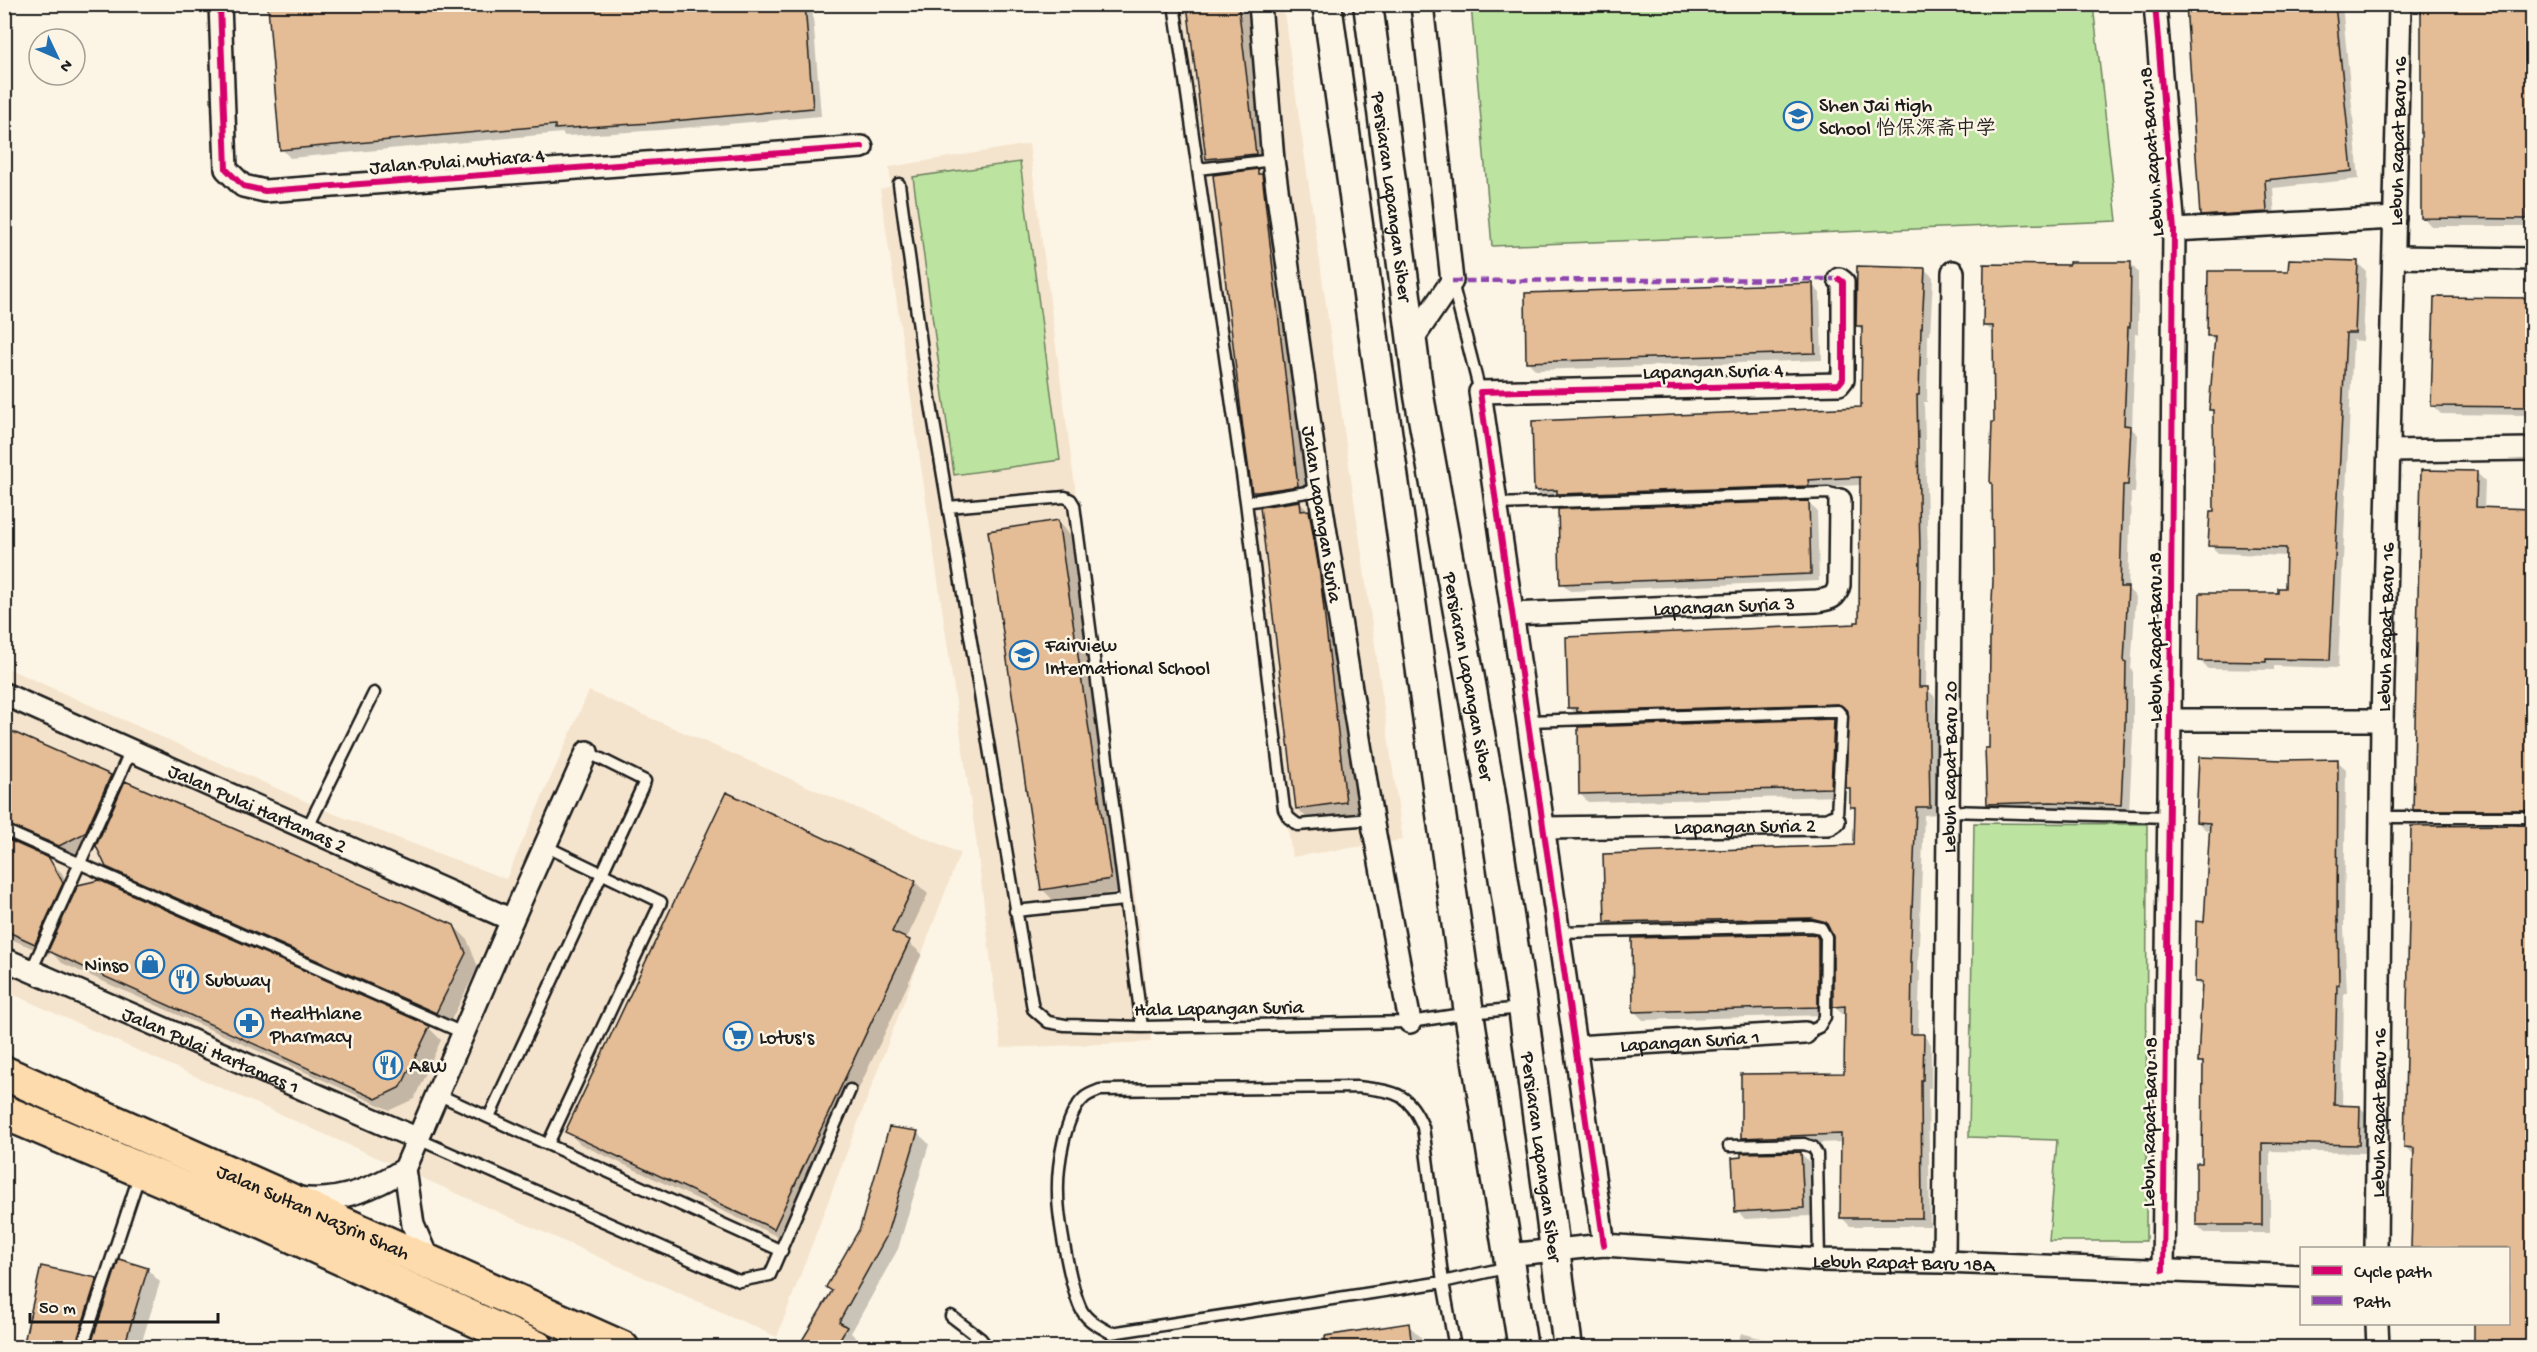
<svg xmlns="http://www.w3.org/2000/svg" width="2537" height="1352" font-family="'Gochi Hand','LXGW WenKai TC',sans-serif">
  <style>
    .built { fill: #f5e4cd }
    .green { fill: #bce4a0; stroke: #6c805e; stroke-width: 1.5 }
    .shadow { fill: #0003 }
    .building { fill: #e4bc95; stroke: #1c1c1c; stroke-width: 1.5 }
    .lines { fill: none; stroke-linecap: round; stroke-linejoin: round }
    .lane-casing { stroke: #1c1c1c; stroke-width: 15 }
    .street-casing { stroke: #1c1c1c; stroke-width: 26 }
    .secondary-casing { stroke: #1c1c1c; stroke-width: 33 }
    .highway-casing { stroke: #1c1c1c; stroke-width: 38 }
    .lane { stroke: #fcf5e5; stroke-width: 10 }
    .street { stroke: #fcf5e5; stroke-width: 21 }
    .secondary { stroke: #fcf5e5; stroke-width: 28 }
    .highway { stroke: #fedbac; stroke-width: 33 }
    .quiet { stroke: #8e44ad; stroke-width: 4.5; stroke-dasharray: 9 4.5; stroke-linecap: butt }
    .cycleway-casing { stroke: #fcf5e5; stroke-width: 10 }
    .cycleway { stroke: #d6006c; stroke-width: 6 }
    .labels { text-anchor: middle; stroke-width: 5; stroke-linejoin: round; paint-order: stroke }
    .poi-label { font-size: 20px; fill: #1c1c1c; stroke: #fcf5e5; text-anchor: start }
    .street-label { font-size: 20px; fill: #1c1c1c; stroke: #fcf5e5 }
  </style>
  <rect width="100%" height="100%" fill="#fcf5e5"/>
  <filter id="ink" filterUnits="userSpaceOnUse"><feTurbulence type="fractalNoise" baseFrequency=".0167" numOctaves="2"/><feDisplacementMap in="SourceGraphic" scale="12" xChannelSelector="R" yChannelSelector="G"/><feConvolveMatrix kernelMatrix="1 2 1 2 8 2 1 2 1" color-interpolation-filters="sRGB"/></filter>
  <g filter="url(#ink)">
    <path class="built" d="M1170,5H1283L1403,840L1292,857Z
      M1029,144L1073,472L1140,931L1151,1042L1001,1048L976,839L880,189L891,186L889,167Z
      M5,667L332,813L506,879L589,691L960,853L777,1337L5,991Z"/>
    <path class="green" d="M1471,5H2093L2117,221L1492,246Z
      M1020,162L1060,460L954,475L913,177Z
      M1974,823L2147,824L2146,1241H2049L2057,1140L1969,1137Z"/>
    <path class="shadow" d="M302,4H812L821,116L660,130L565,136L562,133L290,158L282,149Z
      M1189,4H1249L1268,167L1225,172L1220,171L1207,158Z
      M2187,4H2342L2359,179L2273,188L2275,220L2210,223L2202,215Z
      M2422,4H2532V226H2431L2423,217Z
      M1257,171L1270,184L1310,498L1297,500L1321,524L1332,589L1358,814L1310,821L1297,808L1277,505L1266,504L1254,491Z
      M2357,263L2366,271L2363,341L2353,340L2338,668L2274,666V670L2208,669L2200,661L2287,590V556L2218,553L2210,545L2215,513V414L2210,409L2216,343L2208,335L2289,273Z
      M2130,264L2138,272V334H2135L2132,429L2138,435L2135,493H2131L2128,589L2136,597L2131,669L2133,672V732L2129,812H1997L1988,803L1995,581V333L1984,325L2071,267Z
      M1924,269L1933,277L1930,335H1928L1927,402H1924L1928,560L1926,688L1935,697L1938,814L1924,815L1918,970L1920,972L1918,1036L1923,1035L1931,1044V1088H1928L1930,1226H1850L1842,1218V1142L1751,1146L1743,1138L1846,1075L1847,1014H1842L1834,1006L1835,937L1831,929L1820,926L1615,930L1606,922L1856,847V811L1852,807V792L1847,787L1849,713L1587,719L1578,716L1570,708L1861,623V485L1816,487V494L1544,499L1535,491L1862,408L1863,331L1857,325Z
      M1812,285L1820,293L1822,360L1536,370L1528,362Z
      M2436,298L2532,300V415L2441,414L2433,406Z
      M2476,472L2485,481L2484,509L2532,510V817H2423L2415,809Z
      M1808,503L1817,511L1819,581L1570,591L1562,583Z
      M1058,522L1070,535L1123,891L1055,902L1042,889Z
      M1834,720L1842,728L1839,796L1588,802L1580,794Z
      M4,729L110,777L124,790L454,926L467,939L478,967L449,1024L120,879L107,866L98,846L72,858L16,835L10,839L9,842L49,860L62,873L74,897L429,1028L441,1040L414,1099L390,1110L62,963L50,951L48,955L4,936Z
      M2337,761L2346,769L2344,928L2347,993H2344L2342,1107H2360L2368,1115L2367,1153L2270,1151V1233H2205L2197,1225L2204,1165L2205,1066L2199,1061L2203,988L2196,982L2206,923L2211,830H2206L2197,822L2284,762Z
      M2532,826V1348H2475L2476,1324H2508V1248H2412L2415,1155L2405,1147L2413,827Z
      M915,882L928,894L906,940L922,954L787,1241L580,1144L567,1131Z
      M1815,936L1824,945L1825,1015L1643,1020L1635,1012Z
      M917,1132L929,1144L898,1249L851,1333L858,1340L853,1348H800L833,1292L828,1287Z
      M1800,1153L1809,1161L1811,1216L1745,1219L1737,1211Z
      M42,1267L97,1279L110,1292L147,1269L160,1282L140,1348H25Z
      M1408,1325L1421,1337L1422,1348H1324L1323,1338Z
      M1741,1333L1797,1348H1737Z"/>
    <path class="building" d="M288,4H805L813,108L651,123L555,129V125L280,150L268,7Z
      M1187,4H1238L1256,154L1206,159Z
      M2186,4H2335L2352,171L2265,180L2267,212L2200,216Z
      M2421,4H2532L2527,219L2421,218Z
      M1258,169V174H1262L1298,486L1258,492H1252L1243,429L1213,175Z
      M2289,259L2358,261L2355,333H2346L2330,660L2266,659V662L2199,661L2200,593H2278V588H2285L2286,548L2208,546L2210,511H2214L2213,410H2209L2215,336H2207L2208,271H2288Z
      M2069,262H2131L2130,327H2128L2124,425L2131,426L2128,485H2123L2120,587H2128L2124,662H2126L2125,723L2121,805L2051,802L1987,804L1985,748H1989L1990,639L1993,581L1992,483H1990L1992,422H1994L1993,326H1983L1984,264L2069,265Z
      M1857,266L1925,268L1922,328H1921L1919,395H1917L1920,551L1919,687H1928L1930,807H1916L1910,963H1912L1911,1034H1924L1923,1080H1921L1922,1218H1840L1841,1134L1741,1138V1074L1844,1073L1845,1006L1833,1007V937L1826,922L1811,918L1605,922L1603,854L1854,845L1855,807H1850V788H1846L1848,711L1838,704L1577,712V708H1568L1566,637L1855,624V622H1859L1860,477L1808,480L1809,486L1557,494V490L1534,491L1532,421L1861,407L1862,326H1856Z
      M1813,283L1815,353L1526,362L1525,293Z
      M2434,297L2532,298V407L2431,406Z
      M2421,470L2477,471L2476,507L2532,509V810H2413Z
      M1300,501L1301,511L1309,510L1320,575L1346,802L1296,809L1260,507Z
      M1809,501L1811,574L1560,584L1558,509Z
      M1058,520L1111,879L1041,890L988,531Z
      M1834,719L1831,788L1579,794L1578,727Z
      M4,728L111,775L85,833L59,846L4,823Z
      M2199,757L2284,760L2338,759L2337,921L2338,920L2339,985H2337L2334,1105L2360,1106L2359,1145L2262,1143V1225H2196V1163H2202L2203,1062H2198L2202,982H2195L2196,921L2204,922L2210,823L2196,822Z
      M125,781L454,925L466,953L436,1013L106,867L96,846Z
      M726,792L916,881L892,932L910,940L774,1229L565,1132Z
      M2532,825V1181L2530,1347H2474V1323H2508V1248H2411L2414,1148L2404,1147L2411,826Z
      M4,838L49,858L63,883L35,944L4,930Z
      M99,880L430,1026L401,1087L376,1099L48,951L78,885Z
      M1810,934L1816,935L1818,939V1007L1633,1012L1632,938Z
      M889,1127L918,1131L886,1237L839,1322L847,1327L835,1347H798L832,1291L826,1287L860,1228Z
      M1801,1152L1804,1208L1735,1212L1732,1158L1741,1157V1153Z
      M119,1259L148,1268L124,1347H90Z
      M41,1266L97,1278L75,1347H23Z
      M1409,1323L1412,1347H1326L1325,1336Z"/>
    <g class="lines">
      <g class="lane-casing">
        <path id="lane" d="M1174,4L1246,502L1284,809L1289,818L1298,825L1372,819
          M1198,169L1273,160
          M899,184L923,357L1033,1009L1048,1022L1065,1025L1142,1027L1410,1022L1469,1013L1522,1008
          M1452,282L1480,392
          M1246,502L1319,490
          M1497,504L1828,493L1837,495L1840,500
          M948,507L1065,497L1071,500L1074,505L1142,1027
          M1528,721L1838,711L1842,716L1837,816L1834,821
          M1948,811L2169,817
          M2382,817H2532
          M307,829L374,693
          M4,830L463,1033
          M545,846L661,902L548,1144
          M1015,911L1125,900
          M1559,932L1811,926L1821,928L1826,937L1825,1017L1819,1027L1805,1033
          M31,971L131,750
          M437,1094L782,1251
          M489,1117L645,781L587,752
          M418,1139L739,1281L770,1275L850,1090
          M1729,1146L1804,1144L1813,1147L1817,1154L1819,1260
          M951,1316L981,1339L988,1348
          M82,1348L140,1173
          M1455,1348L1443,1282L1423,1127C1408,1091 1395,1092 1358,1087L1100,1090C1095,1092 1088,1094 1084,1098C1064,1116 1057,1168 1058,1194C1058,1219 1070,1284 1080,1307C1086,1321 1099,1326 1111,1333L1443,1282L1509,1267"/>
      </g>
      <g class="street-casing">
        <g id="street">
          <path d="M220,4L226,169L243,186L265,191L862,147"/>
          <path id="s1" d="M1260,4L1273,160L1319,490L1372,819L1410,1022"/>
          <path d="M2155,4L2174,230L2170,720L2163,1270"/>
          <path d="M2174,230L2395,218"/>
          <path d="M2395,257L2532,259"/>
          <path d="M1412,340L1452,281L1422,4"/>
          <path d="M2389,451L2532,449"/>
          <path id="s2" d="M1512,614L1817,601C1830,599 1836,598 1839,585L1840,500"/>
          <path id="s3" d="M4,694L512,920"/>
          <path d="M2170,720H2382"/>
          <path id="s4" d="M1544,828L1829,824L1834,821"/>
          <path id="s5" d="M4,959L418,1139"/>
          <path id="s6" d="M1576,1047L1805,1033"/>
          <path d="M299,1198C337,1204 373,1189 405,1169"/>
          <path d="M1604,1245L1480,392L1839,384L1843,379V282L1839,279"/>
          <path id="s7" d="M2376,1248L2382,720L2400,4"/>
          <path id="s8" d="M1507,1255L1604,1245L1819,1260L1944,1262L2302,1276"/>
          <path d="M429,1262L413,1225L405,1169L512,920L587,752"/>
          <path id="s9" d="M1944,1262L1953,272"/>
          <path d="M2377,1324L2378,1348"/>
        </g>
      </g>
      <g class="secondary-casing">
        <g id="secondary">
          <path d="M1327,4L1469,1013L1523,1348"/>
          <path id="s10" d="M1368,4L1419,396L1490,789L1523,1008L1568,1348"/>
        </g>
      </g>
      <g class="highway-casing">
        <g id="highway">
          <path id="s11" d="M4,1073L622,1348"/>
          <path d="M4,1112L265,1223L537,1348"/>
        </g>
      </g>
      <use href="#lane" class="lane"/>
      <use href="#street" class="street"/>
      <use href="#secondary" class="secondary"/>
      <use href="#highway" class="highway"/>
      <path class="quiet" d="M1452,281L1839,279"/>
      <g class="cycleway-casing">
        <path id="cycleway" d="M220,4L226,169L243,186L265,191L862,147
          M2155,4L2174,230L2170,720L2163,1270
          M1604,1245L1480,392L1839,384L1843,379V282L1839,279"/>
      </g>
      <use href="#cycleway" class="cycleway"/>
    </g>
  </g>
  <defs>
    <g id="school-ring" transform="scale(1.5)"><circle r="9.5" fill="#fcf5e5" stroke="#1f6fb2" stroke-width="1.5"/><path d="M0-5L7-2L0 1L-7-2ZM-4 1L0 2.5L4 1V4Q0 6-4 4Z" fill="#1f6fb2"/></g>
    <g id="shop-ring" transform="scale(1.5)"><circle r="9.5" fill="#fcf5e5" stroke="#1f6fb2" stroke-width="1.5"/><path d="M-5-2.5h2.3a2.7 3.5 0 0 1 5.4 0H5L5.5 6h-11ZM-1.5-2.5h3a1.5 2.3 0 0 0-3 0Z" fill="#1f6fb2"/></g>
    <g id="restaurant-ring" transform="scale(1.5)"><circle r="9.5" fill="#fcf5e5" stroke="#1f6fb2" stroke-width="1.5"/><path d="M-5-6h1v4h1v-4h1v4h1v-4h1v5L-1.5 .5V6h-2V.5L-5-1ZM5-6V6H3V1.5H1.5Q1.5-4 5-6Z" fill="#1f6fb2"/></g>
    <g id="pharmacy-ring" transform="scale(1.5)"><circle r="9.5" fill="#fcf5e5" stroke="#1f6fb2" stroke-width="1.5"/><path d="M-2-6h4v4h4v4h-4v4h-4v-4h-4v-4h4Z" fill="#1f6fb2"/></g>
    <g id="supermarket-ring" transform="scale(1.5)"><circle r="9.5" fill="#fcf5e5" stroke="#1f6fb2" stroke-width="1.5"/><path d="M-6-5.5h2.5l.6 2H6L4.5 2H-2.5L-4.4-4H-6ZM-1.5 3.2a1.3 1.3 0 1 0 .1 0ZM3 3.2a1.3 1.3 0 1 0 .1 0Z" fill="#1f6fb2"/></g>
  </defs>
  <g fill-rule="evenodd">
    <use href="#school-ring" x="1798" y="116"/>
    <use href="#school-ring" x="1024" y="655"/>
    <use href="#shop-ring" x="150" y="964"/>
    <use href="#restaurant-ring" x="184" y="979"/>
    <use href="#pharmacy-ring" x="249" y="1023"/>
    <use href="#supermarket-ring" x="738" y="1036"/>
    <use href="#restaurant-ring" x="388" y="1065"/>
  </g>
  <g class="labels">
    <g class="poi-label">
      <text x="1819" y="111">Shen Jai High<tspan x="1819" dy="23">School 怡保深斋中学</tspan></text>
      <text x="1045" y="651">Fairview<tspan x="1045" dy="23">International School</tspan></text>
      <text x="129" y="971" text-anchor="end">Ninso</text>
      <text x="205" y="986">Subway</text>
      <text x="270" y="1019">Healthlane<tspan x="270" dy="23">Pharmacy</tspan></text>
      <text x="759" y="1043">Lotus's</text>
      <text x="409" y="1072">A&amp;W</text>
    </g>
    <g class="street-label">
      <text dy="7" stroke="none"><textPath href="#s7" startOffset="1107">Lebuh Rapat Baru 16</textPath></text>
      <text transform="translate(2150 152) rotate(-94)" y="7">Lebuh Rapat Baru 18</text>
      <text transform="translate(457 160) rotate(-4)" y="7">Jalan Pulai Mutiara 4</text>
      <text dy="7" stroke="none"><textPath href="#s10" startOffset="194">Persiaran Lapangan Siber</textPath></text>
      <text transform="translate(1713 370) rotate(-1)" y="7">Lapangan Suria 4</text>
      <text dy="7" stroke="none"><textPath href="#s1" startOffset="514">Jalan Lapangan Suria</textPath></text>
      <text dy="7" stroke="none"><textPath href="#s2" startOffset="212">Lapangan Suria 3</textPath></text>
      <text dy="7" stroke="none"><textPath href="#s7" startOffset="621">Lebuh Rapat Baru 16</textPath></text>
      <text transform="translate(2154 637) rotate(-90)" y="7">Lebuh Rapat Baru 18</text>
      <text dy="7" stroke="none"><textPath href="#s10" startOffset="680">Persiaran Lapangan Siber</textPath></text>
      <text dy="7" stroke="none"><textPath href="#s9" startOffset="495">Lebuh Rapat Baru 20</textPath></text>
      <text dy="7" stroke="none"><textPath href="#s3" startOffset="278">Jalan Pulai Hartamas 2</textPath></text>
      <text dy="7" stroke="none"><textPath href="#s4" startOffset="201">Lapangan Suria 2</textPath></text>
      <text transform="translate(1219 1007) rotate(-1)" y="7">Hala Lapangan Suria</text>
      <text dy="7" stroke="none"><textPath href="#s6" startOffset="114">Lapangan Suria 1</textPath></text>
      <text dy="7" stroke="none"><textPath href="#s5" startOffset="226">Jalan Pulai Hartamas 1</textPath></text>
      <text dy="7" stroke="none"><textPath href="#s7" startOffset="135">Lebuh Rapat Baru 16</textPath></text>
      <text transform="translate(2148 1122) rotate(-89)" y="7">Lebuh Rapat Baru 18</text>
      <text dy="7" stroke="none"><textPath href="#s10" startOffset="1166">Persiaran Lapangan Siber</textPath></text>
      <text dy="7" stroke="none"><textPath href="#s11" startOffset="339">Jalan Sultan Nazrin Shah</textPath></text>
      <text dy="7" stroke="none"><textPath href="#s8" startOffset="398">Lebuh Rapat Baru 18A</textPath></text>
    </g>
  </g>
  <rect width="2537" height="1352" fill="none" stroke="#fcf5e5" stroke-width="24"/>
  <rect x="12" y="12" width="2513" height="1328" fill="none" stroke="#1c1c1c" stroke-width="2" filter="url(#ink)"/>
  <rect x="2300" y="1247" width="210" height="78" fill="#fcf5e5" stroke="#a29e95" stroke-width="1.5"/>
  <rect x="2312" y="1266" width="30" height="9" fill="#d6006c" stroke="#a29e95" stroke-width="1.5"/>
  <text x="2354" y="1277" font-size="18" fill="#1c1c1c">Cycle path</text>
  <rect x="2312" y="1296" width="30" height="9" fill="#8e44ad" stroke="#a29e95" stroke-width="1.5"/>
  <text x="2354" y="1307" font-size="18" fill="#1c1c1c">Path</text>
  <g transform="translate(57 57) rotate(134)"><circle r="28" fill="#fcf5e5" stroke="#a29e95" stroke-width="1.5"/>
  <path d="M0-4.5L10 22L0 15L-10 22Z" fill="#1f6fb2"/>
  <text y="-9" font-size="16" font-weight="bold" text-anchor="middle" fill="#1c1c1c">N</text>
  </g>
  <path d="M30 1313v9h188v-9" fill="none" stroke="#1c1c1c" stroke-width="3"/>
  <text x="39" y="1313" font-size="18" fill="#1c1c1c" stroke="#fcf5e5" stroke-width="4.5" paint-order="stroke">50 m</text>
</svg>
